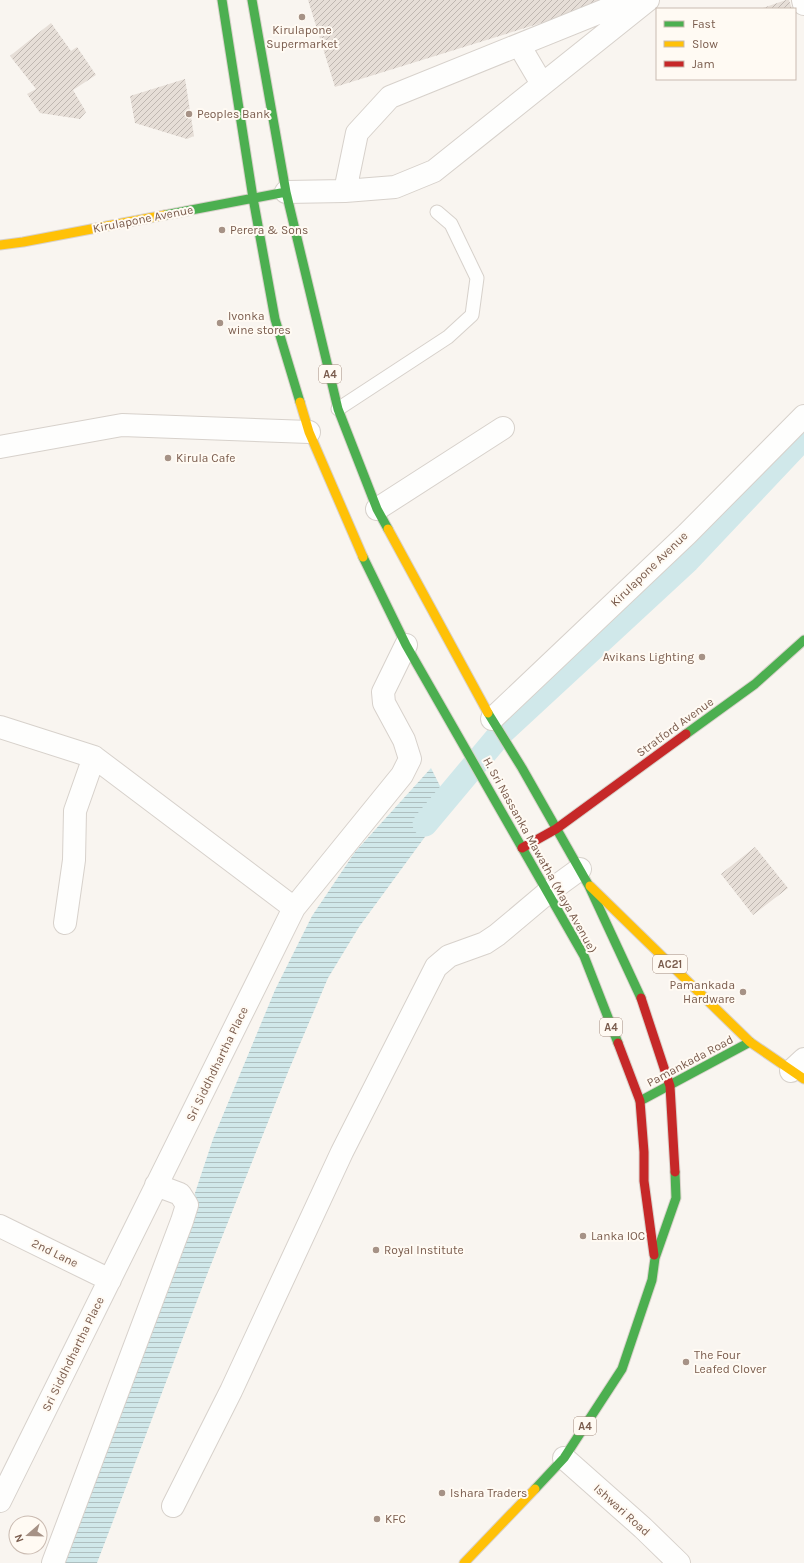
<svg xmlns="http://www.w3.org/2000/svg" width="804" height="1563" font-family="Karla,sans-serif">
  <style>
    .water { fill: url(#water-rules) }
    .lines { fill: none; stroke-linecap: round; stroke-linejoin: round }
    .canal { stroke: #d0e8ea; stroke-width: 25 }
    .building { fill: url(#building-hatch) }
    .lane-casing { stroke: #d7d1cb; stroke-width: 15 }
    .street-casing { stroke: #d7d1cb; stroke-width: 24 }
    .fast-casing { stroke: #d9d2cb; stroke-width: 11 }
    .slow-casing { stroke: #d9d2cb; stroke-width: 11 }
    .jam-casing { stroke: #d9d2cb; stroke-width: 11 }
    .lane { stroke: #fefefd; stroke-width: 13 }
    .street { stroke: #fefefd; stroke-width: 22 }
    .fast { stroke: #4caf50; stroke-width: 9 }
    .slow { stroke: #ffc107; stroke-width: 9 }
    .jam { stroke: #c62828; stroke-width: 9 }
    .poi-dot { fill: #a69286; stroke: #fffaf3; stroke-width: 1.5 }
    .labels { text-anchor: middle; stroke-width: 4; stroke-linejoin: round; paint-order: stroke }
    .shield { fill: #fffaf3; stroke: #a28b7f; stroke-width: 1 }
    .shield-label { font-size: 11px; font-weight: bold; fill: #7a5c4d }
    .poi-label { font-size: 12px; fill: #7a5c4d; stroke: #fffaf3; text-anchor: start }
    .street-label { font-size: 12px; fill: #7a5c4d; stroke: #fffaf3 }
  </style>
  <defs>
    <pattern id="water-rules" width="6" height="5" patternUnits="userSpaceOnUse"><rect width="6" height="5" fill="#d0e8ea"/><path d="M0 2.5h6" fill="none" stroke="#aebfc0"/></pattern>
    <pattern id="building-hatch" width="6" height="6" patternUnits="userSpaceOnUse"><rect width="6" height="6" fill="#e6ded7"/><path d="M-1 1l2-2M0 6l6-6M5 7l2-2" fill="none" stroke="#bfb7b1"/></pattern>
  </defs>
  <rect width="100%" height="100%" fill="#f9f5f0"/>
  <path class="water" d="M431,768L449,804L359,927L328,978L288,1072L208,1272L97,1563H59L155,1313L213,1139L275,990L312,916L355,852Z"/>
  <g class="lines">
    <path class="canal" d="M425,824L502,732L688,560L804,437"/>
  </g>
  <path class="building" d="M308,0H615L335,87Z
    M786,0H789L792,9H760Z
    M51,23L71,51L77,47L96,75L73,90L86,112L80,119L40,113L27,94L36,89L10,56Z
    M185,79L194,136L187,139L135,123L130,96Z
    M755,847L788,888L753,915L721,874Z"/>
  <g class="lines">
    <g class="lane-casing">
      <path id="lane" d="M338,409L448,337L472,315L477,278L451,224L437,212"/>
    </g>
    <g class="street-casing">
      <path id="street" d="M803,0L804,4
        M519,45L542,84
        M345,191L357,133L390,97L625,2
        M286,192L345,191L395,187L434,171L648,0
        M0,447L122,425L309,432
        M377,509L503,428
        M492,719L687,534L804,416
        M0,727L94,757
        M65,923L74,860L75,811L94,757L294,908
        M791,1071L804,1059
        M0,1226L110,1280
        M564,1458L643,1528L679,1563
        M0,1501L294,908L402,775L410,759L404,740L384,703L383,692L406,645
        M173,1506L231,1391L342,1152L436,967L449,956L485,943L497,935L547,893L580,869
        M53,1563L182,1221L187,1205L180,1194L156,1185"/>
    </g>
    <g class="fast-casing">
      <path id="fast" d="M222,0L253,198L275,319L300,402
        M252,0L286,192L338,409L377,509L388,529
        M165,215L286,192
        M363,557L406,645L584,956L618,1043
        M488,713L522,768L589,886L641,998
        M686,734L755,684L804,640
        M640,1101L750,1042
        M535,1489L564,1458L622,1369L652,1280L655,1258L676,1198L675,1172"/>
    </g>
    <g class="slow-casing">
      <path id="slow" d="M0,245L23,242L165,215
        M300,402L309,432L363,557
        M388,529L488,713
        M590,886L750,1042L804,1079
        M464,1563L535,1489"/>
    </g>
    <g class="jam-casing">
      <path id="jam" d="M522,848L556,829L686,734
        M641,998L670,1086L675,1172
        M618,1043L640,1101L644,1152V1181L654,1255"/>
    </g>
    <use href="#lane" class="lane"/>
    <use href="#street" class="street"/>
    <use href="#fast" class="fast"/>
    <use href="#slow" class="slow"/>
    <use href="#jam" class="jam"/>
  </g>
  <g class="poi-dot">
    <circle cx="302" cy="17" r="4"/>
    <circle cx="189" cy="114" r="4"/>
    <circle cx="222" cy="230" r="4"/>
    <circle cx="220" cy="323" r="4"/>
    <circle cx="168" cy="458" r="4"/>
    <circle cx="702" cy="657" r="4"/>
    <circle cx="743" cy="992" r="4"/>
    <circle cx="583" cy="1236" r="4"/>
    <circle cx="376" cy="1250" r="4"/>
    <circle cx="686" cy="1362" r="4"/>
    <circle cx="442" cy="1493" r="4"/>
    <circle cx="377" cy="1519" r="4"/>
  </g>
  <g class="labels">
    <g class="shield">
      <rect x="319" y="365" width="22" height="18" rx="3"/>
      <rect x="653" y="955" width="34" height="18" rx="3"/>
      <rect x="600" y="1018" width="22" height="18" rx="3"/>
      <rect x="574" y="1417" width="22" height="18" rx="3"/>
    </g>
    <g class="shield-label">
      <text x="330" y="378">A4</text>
      <text x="670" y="968">AC21</text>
      <text x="611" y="1031">A4</text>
      <text x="585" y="1430">A4</text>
    </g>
    <g class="poi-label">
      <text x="302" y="34" text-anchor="middle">Kirulapone<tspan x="302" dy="14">Supermarket</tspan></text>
      <text x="197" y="118">Peoples Bank</text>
      <text x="230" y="234">Perera &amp; Sons</text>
      <text x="228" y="320">Ivonka<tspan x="228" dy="14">wine stores</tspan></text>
      <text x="176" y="462">Kirula Cafe</text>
      <text x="694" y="661" text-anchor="end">Avikans Lighting</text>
      <text x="735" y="989" text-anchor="end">Pamankada<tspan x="735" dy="14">Hardware</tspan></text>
      <text x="591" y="1240">Lanka IOC</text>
      <text x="384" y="1254">Royal Institute</text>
      <text x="694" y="1359">The Four<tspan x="694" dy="14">Leafed Clover</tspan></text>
      <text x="450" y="1497">Ishara Traders</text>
      <text x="385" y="1523">KFC</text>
    </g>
    <g class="street-label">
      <text transform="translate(143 219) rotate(-11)" y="4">Kirulapone Avenue</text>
      <text transform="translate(649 569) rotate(-44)" y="4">Kirulapone Avenue</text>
      <text transform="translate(675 727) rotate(-36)" y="4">Stratford Avenue</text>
      <text transform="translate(540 855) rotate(61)" y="4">H. Sri Nassanka Mawatha (Maya Avenue)</text>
      <text transform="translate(690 1061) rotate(-28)" y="4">Pamankada Road</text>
      <text transform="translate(217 1064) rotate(-64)" y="4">Sri Siddhdhartha Place</text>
      <text transform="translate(55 1253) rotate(26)" y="4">2nd Lane</text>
      <text transform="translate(73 1354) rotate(-64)" y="4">Sri Siddhdhartha Place</text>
      <text transform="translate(622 1510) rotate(42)" y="4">Ishwari Road</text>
    </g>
  </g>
  <rect x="656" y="8" width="140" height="72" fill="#fffaf3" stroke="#cabbb1"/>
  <rect x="664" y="21" width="20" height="6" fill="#4caf50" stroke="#cabbb1"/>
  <text x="692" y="28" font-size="12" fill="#7a5c4d">Fast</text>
  <rect x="664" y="41" width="20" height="6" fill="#ffc107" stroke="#cabbb1"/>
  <text x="692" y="48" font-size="12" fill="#7a5c4d">Slow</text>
  <rect x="664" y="61" width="20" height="6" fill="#c62828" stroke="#cabbb1"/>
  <text x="692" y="68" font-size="12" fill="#7a5c4d">Jam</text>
  <g transform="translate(28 1535) rotate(250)"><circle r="19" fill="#fffaf3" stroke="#cabbb1"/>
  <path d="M0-3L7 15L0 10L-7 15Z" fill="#a69286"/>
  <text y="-6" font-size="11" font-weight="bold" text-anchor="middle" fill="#7a5c4d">N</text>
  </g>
</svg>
